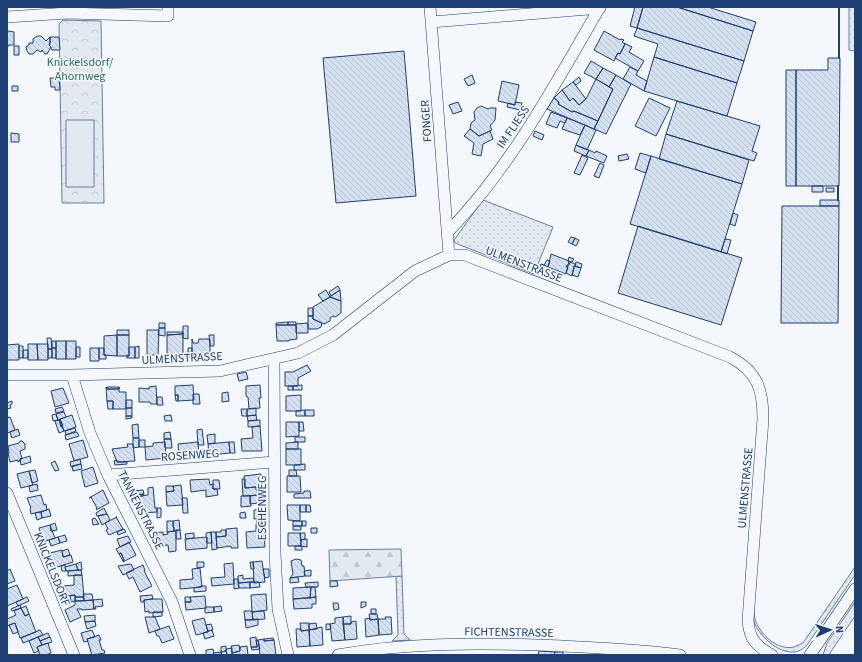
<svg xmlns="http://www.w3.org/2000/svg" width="862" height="662" font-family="'Source Sans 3',sans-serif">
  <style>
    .grass { fill: url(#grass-dots); stroke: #687fa3 }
    .forest { fill: url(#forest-firs); stroke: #687fa3 }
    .park { fill: url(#park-crowns); stroke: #687fa3 }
    .pitch { fill: #e3e9f0; stroke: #687fa3 }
    .building { fill: url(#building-back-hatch); stroke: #1d3f73 }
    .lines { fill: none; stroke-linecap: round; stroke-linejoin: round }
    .minor-casing { stroke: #1d3f73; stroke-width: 12 }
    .minor { stroke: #f4f7fb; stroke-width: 11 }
    .wall { stroke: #1d3f73; stroke-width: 2 }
    .labels { text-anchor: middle; stroke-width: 3; stroke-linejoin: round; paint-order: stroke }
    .park-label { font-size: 12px; fill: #2c6c60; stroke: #f4f7fb }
    .street-label { font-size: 12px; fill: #1d3f73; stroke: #f4f7fb }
  </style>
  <defs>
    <pattern id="grass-dots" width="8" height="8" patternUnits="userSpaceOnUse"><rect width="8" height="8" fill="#e3e9f0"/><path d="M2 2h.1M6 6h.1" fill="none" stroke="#c2c9d1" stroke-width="1.8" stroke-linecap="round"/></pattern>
    <pattern id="forest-firs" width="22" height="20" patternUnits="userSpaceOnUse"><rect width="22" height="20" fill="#e3e9f0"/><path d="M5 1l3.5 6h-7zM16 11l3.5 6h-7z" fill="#c2c9d1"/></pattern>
    <pattern id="park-crowns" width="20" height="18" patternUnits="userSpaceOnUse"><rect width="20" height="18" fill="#e3e9f0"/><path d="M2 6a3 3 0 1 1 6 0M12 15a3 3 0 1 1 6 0" fill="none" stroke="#c2c9d1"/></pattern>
    <pattern id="building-back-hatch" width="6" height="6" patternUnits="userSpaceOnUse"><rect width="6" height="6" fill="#d5e0f0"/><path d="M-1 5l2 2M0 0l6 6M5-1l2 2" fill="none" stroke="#b6c1d1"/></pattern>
  </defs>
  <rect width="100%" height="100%" fill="#f4f7fb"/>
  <path class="grass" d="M849,7H855V51L849,50Z
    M483,200L553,227L534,274L455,243L454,240Z
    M855,567V575L807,645C803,649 799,652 793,652C778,653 759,636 754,622C753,618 754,611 754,606C754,611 754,615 755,619C759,634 778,651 794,647C797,646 800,644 803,643Z
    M396,576H402L404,634L410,640L392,641L398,635Z
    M855,602V616L830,653L831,655H823L827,643Z"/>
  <path class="forest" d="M401,549L402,576L330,581L329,550Z"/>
  <path class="park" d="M63,20L101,21L104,203H62L59,24Z"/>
  <path class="pitch" d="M66,120H94V187H66Z"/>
  <path class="building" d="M635,7H643L637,28L630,26Z
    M643,7H677L753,31L744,61L637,28Z
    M677,7H708L756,22L753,31Z
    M637,28L744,61L737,83L654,57L658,44L634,36Z
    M8,31L14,32V45H9V46H7V32Z
    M604,31L620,40L621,39L624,40L622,42L625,44L620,54L618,53L614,61L594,50Z
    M37,36H41L46,41L50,37V43L49,45L51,47L47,54H45L42,50L41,52L37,50L33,54H29L27,51L26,47L29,45V43H33V39Z
    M50,37H59L60,50H52L51,49V47L49,45L50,43Z
    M624,43L632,47L629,52L644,61L638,71L615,58L618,53L620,54L625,44Z
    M14,46H19V55H14Z
    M404,51L416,196L336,203L323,58Z
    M654,57L737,83L727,116L644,91Z
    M828,58H840L839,186H796V70H828Z
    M591,61L603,68L596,79L584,73Z
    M630,67L638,71L636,75L647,81L644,91L623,79Z
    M603,68L616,75L609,87L596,79Z
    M786,70H796V186H786Z
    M472,75L475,83L468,86L464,79Z
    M616,75L631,84L606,134L594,129L613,89L609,87Z
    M579,77L581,81L576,85L573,82Z
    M50,78H59L60,90H55V87H51Z
    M596,79L613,89L598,121L574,111L572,112L558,104L559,102L554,98L562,90L570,101L573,98L579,105L586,99Z
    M502,81L519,85L515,105L498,101Z
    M573,82L586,99L579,105L573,98L570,101L562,90Z
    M12,86H18V91H12Z
    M554,98L559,102L558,104L572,112L574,111L598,121L594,129L547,109Z
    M649,98L670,108L656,136L635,126Z
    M677,101L760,126L752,151L757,153L754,161L666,134Z
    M458,102L462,111L453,114L449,105Z
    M515,102L522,103L520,110L507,107L508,103L515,105Z
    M481,106L488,109L490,108H496L495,120L490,126L492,130L479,136L470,129L471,123L475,120L474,112L477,108Z
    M551,112L567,118L565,123L560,121L557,128L546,124Z
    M567,118L585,125L580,135L562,129Z
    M585,125L596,130L587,150L576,145Z
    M470,129L479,136L490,131L493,139L483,144L481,156L472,154L474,143L464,136Z
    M535,131L544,135L542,140L533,136Z
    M11,133L19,134V142H11Z
    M666,134L749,160L742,184L659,159Z
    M576,145L589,150L586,156L574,151Z
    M589,150L595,153L596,151L607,156L604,163L586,156Z
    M640,153L651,156L646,173L635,169Z
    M627,154L629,159L619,161L618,156Z
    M582,155L588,158L580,175L574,173Z
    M651,156L742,184L721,252L630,224Z
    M600,163L604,165L599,178L594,176Z
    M812,186H823V192H812Z
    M826,188H834V192H826Z
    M820,200H839V206H820Z
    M782,206H839L838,323H781Z
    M733,213L738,215L735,226L730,224Z
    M638,226L742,258L721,325L618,293Z
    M571,237L575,238L572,244L568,242Z
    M575,238L579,240L576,246L572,244Z
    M725,239L731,240L727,254L721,252Z
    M551,254L569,261L566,274L548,267Z
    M569,257L574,259L572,262L568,261Z
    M547,260L550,261L548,267L544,265Z
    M570,262L575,264L572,276L566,273L568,267H566L567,265H569Z
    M576,262L582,264L581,268L575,266Z
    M541,264L544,265L541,273L538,272Z
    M574,266L581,268L578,277L572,275Z
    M338,286L340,290L331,296L329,292Z
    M326,290L330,297L323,301L318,295Z
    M340,290L341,301L330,297L331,296Z
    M330,297L341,301V313L335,317L333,316L330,318V321L324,324L313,319V307Z
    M308,308H313V316H308Z
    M308,316H313V319L322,323L321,327L317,329H308Z
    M288,322V325H276V323Z
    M288,322H296V325H288Z
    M159,323H165V328H159Z
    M308,323V333H296V324Z
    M276,325H296L297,339L289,340V341H277Z
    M183,326H188V339L183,338Z
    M159,328H165V336L158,335Z
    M117,330H129V335H117Z
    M147,330H159L158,355H147Z
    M167,332H183V334L167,335Z
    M183,334V355H175L173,357H169L167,355V335Z
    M117,335H129V356H117Z
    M117,335V356L104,355V336Z
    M209,335H214V346H210Z
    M47,338H51L52,349H48Z
    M192,339L193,343H198L199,339H210V355H204L203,357H199L198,355H192Z
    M52,341H56V348H52Z
    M56,341H66V359H56Z
    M66,341H76V359H66Z
    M19,344V360H7V345Z
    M28,344H37L38,360H28Z
    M37,344H48V360H38Z
    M19,346H23V358H19Z
    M139,346V358H135V347Z
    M76,347H80V357H76Z
    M129,347H135V358H127V355L129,356Z
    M52,348H56V358H52Z
    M90,348H99V361H90Z
    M99,348H104V355H106V359H99Z
    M188,348H192V357H188Z
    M48,349H52V358H48Z
    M23,350H28V358H23Z
    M307,365L311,371L298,378V386H285V372H293Z
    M246,372L248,379L239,381L237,374Z
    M193,385L194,400L178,401V395H175V386Z
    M260,385L261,398H259L260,408L249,409L248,397L246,396V386Z
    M302,385V390H293V386Z
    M156,386L157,404H151L150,402H139V388L149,389V387Z
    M288,386H293V390H288Z
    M106,387L107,389H119V387V392H126V409H113V401H107Z
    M107,387H119V389H107Z
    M63,388L69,403L55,407L51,391Z
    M228,392L229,401L222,402V393Z
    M193,394H199L200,404H193Z
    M175,395H178V401H176Z
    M301,395V411H286V396Z
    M157,397H162L163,405H157Z
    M126,400H132V408H126Z
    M12,401V404L10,405L11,408L7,409V403Z
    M107,401H113V409H108Z
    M62,407L64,411L56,413L55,409Z
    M126,408H132V416H126Z
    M256,408V415L247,416V409Z
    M241,409H247V416H242Z
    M305,410V416H296V411Z
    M305,410H314V416H305Z
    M64,412L66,417L58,420L56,414Z
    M56,414L58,420L53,421L52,415Z
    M72,415L76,427L64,431L60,419Z
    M171,415L172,421H165L164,416Z
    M256,415L257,420L248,421L247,416Z
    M126,416H132V418L126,419Z
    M10,417L15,430L7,433V418Z
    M60,419L63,426L61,427L59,420Z
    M59,420L64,431L59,433L55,421Z
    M260,420V426L248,427V421Z
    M286,422H299V436L286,437Z
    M299,422H303L304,431H299Z
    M138,424L139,438H133L132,425Z
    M260,426L262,451H242L241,439L253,438L252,427Z
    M75,428L76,431L66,435L65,431Z
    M18,429L20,435L12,438L10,432Z
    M202,429L204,445H198L197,430Z
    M77,432L79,436L66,440L65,435Z
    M170,432L171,439H164V433Z
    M215,434V443L208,444L207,435Z
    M295,437H305V442H295Z
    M133,438H139V447L133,448Z
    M164,439H171L172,448H165Z
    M83,440L88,457L74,461L69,444Z
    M139,440H145V447H139Z
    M20,441H22L25,444V449L20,451L22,459H20V461L18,462V460L10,462L8,453H9L8,446L19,443Z
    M165,442L166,458L146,460L145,447L153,446V443Z
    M198,442L199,456L179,457L178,444Z
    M229,442H234L235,453H230Z
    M229,442L230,453L209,455L208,444Z
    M298,442V449H286V443Z
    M127,444H133L135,461L117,462L112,449L128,447Z
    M286,449H301V465H286Z
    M30,456L31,462L21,465L20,459Z
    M80,459L81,464L71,467L70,462Z
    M117,460V462H127V464L115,465L114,461Z
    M55,461L59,470L55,471L51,463Z
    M81,464L82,469L73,471L72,466Z
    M305,464V470H294V465Z
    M93,467L98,483L85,487L81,471Z
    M35,470L38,481L32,483L29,471Z
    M289,470H296L297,476H289Z
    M29,471L33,485L21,488L17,474Z
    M261,474L263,489L256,490V487L245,488L244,476Z
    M287,476H300L301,492H287Z
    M209,479L210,485L213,484V489H217L218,495L206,497V490L191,492L190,480Z
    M242,479H245V488L256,487L258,495L243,496Z
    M213,480H219L220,489H213Z
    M37,484L38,490L30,492L29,486Z
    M181,485L183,505L167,506L166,492L174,491L173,486Z
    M166,486H173L174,491L166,492Z
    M153,487L155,508H157V512L141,513L134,497L148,495V488Z
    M103,490L109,503L96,510L97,508L91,497L89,498Z
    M143,490L144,494L134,495L133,491Z
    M304,491H310L311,498H294V494L304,493Z
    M144,494L143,496L134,497L133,495Z
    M41,495L44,505L46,504L47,510L31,514L30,509L31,508L27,498Z
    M258,495L259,503L250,504V496Z
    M241,496H250L251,506L241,507Z
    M182,498H187L188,513H183Z
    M287,505H300V521L288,520Z
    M300,505H306V512H300Z
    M306,505H310L311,512H306Z
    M104,508L107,514L97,516L96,513Z
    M157,508H161V517L157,518Z
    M49,509L51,516L42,518L41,512Z
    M262,509L263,518L254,519V510Z
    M41,512L42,518L37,520L35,513Z
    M245,512L246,518H240V513Z
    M107,514L110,520L102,525L98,516Z
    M116,517L123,529L109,535L106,530L108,529L105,523L117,517Z
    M95,518L99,524L93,525L92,519Z
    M262,518V524H257V519Z
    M179,520L180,530L174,531L173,521Z
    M167,521H173V527H174V531L167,532Z
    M293,521H302V526H293Z
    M302,521H306V526H302Z
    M55,523L57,530L51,531L50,525Z
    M256,524H263L265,547L247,548L246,532L256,531Z
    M50,525L55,538L43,542L39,528Z
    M293,526H301V530H293Z
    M237,528L238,548H231V546L217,548L216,537L226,536V529Z
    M311,528H317V533H311Z
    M124,529L126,532L118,535L117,532Z
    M176,530H180L181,539H176Z
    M221,530H226V536L216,537V532H221Z
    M176,531V551L169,552L168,545L159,546L152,533L163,532V535L168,534L167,532Z
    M211,532H216L217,549L212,550Z
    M211,532L212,543H207L206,533Z
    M194,533V538L186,539L185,534Z
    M288,533H300L301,546H288Z
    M300,533H305V539L301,540Z
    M65,535L67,541L60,543L58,537Z
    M128,536L131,542L120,547L117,539Z
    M58,537L60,543L51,546L49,540Z
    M207,537V548L186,550L185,539Z
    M307,539V547L301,546V540Z
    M129,542L136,555L123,562L124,560L121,553L119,554L116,549Z
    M295,546H302V550H295Z
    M68,549L70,555L63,557L62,551Z
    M62,550L63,557L71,555L73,562L54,568L50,553Z
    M121,553L124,560L123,561L119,554Z
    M296,559L301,560L302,566H304L305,576L290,578L293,574L291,561Z
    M262,561L265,582L254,583L253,562Z
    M81,562L82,570H78L76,564Z
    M197,562H204V567L197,568Z
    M250,562H253L254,569H251Z
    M233,563L234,584L212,586L211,578L225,577L224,564Z
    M76,564L78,570L66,571L65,567Z
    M131,564L134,570L123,575L118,566Z
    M65,565L66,571H62L61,566Z
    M143,565L145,570L144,571L152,586L140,592L133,577L129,579L126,573Z
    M200,568L202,587L180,589V580L193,579L192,569Z
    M10,569L15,581L7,584V571Z
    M263,569H269V577L265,578Z
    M81,570L82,575L68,576V571Z
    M311,570V576H305L304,571Z
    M74,575H82L84,597H75V595L65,596L64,586L74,585Z
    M243,575V579L253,578L254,582L238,583V576Z
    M298,577L299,582L290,583V578Z
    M234,579H238L239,588L234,589Z
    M330,581H337L338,586L330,587Z
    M250,582V588H239L238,583Z
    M250,582H259L260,587L250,588Z
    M318,582V587H306L305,583Z
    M17,585L23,599L7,606V589Z
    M202,586H206V591L194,592V588Z
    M311,587L310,598L293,599V588Z
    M311,587H315L316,597L310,598Z
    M83,594H92L93,600L84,601Z
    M266,594L267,610L252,612L251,595Z
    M75,595V601L71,602L70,596Z
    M152,595L153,599L144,600V602H141L140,596Z
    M205,596L206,608L186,610L185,602H191L190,597Z
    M27,597L29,601L18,606L16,602Z
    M75,597H84V601H75Z
    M185,597H190L191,602H185Z
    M316,597V604H312V608L294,609L293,599Z
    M102,599L103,606L95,607L96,609H94L93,600Z
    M153,599H162L163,612L149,613V611L145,612L144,600Z
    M93,600L94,609L82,610V609H77L81,617L70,622L65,610L75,605V601Z
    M361,602H366V606L361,608Z
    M333,603H338L339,609L334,610Z
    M20,605L21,608L12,611L11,609Z
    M26,606L29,614L25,616L21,608Z
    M221,606L222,611L214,612V607Z
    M206,607H214V612L205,613V608Z
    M21,608L25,616L29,614L36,632L20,638L15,623L7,626V619L16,615L14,611Z
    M371,609H376V614H371Z
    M244,611H252L253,620H245Z
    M264,611L265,619L253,620L252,612Z
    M153,612H162V616L153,617Z
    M369,614H377L378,619L370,620Z
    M95,615V621L85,622L84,616Z
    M351,616V624H343V617Z
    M145,617H155L160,629L149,633Z
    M343,617L345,640L332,641L330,624L335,623V618Z
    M385,617H391L392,634L379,635L378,619H386Z
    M204,618L208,632L196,635L192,621Z
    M370,618V620L378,619L379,635L366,637L365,619Z
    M258,619V625L246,628L245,620Z
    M95,621L96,626L87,629L85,622Z
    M356,621L357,639L345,640L343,624H351V622Z
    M15,623L18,632L13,634L9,625Z
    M300,623H309V630L301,631Z
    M316,623L317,629L309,630V624Z
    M211,624L213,630L208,631L206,625Z
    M326,624H330L331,629L326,630Z
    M169,626L174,639L162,643L159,636H157L155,631Z
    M322,627L323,645L310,646L309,630Z
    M296,629H301V631L309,630L310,646L297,647Z
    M40,630L43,635L23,643L21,638Z
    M92,630L95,637L87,639L88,641L84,642L81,633Z
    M212,630L214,636L205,639L203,633Z
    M48,633L50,637L40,641L38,637Z
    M99,635L101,640H99L102,650H104L105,653L92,655L87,639Z
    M38,637L42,645L37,647L39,651L34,653L29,641Z
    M50,637L52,642L42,645L40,641Z
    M256,637L257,647H251L250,638Z
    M273,638L274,640L264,641V639Z
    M264,639V641L274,640L276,655H260L258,640Z
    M256,640H258L260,649L252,650L251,647H257Z
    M48,643L51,653L46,655H40L37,647Z
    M239,645L240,651L232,653L231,646Z
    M226,646V651L221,652V647Z
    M247,646L248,655H232V653L240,651V647Z
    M232,648V655H227L226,649Z
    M213,649L214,655H206V650Z
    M226,651L227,655H222L221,652Z
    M539,651L555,652L554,655H538Z
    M221,652L222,655L220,654L214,655L213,653Z
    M555,652H563V655H554Z"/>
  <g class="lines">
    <g class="minor-casing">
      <path id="minor" d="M430,7L449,255
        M7,17L68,13L168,16V7
        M432,22L600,8
        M447,233C511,167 554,86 600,7
        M274,359L275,553L278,609L288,655
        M7,375H72L220,371L298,353L333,335L415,271L449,255H465L730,357C758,372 763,390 763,419L748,620C749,639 756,646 772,655
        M72,375L90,433L108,475L172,602L190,655
        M108,475L274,462
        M7,493L74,655
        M338,655C403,643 471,643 538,645C585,647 633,649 680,655
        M810,655L855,589"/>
    </g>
    <use href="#minor" class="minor"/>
    <path class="wall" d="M839,58V7
      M838,186V200"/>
  </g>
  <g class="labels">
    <g class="park-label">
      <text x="80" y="66">Knickelsdorf/<tspan x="80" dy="14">Ahornweg</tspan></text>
    </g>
    <g class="street-label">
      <text transform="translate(426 121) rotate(-94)" y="4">FONGER</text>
      <text transform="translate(513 127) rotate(-56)" y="4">IM FLIESS</text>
      <text transform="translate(524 264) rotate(21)" y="4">ULMENSTRASSE</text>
      <text transform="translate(182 358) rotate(-3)" y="4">ULMENSTRASSE</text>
      <text transform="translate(190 455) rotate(-4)" y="4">ROSENWEG</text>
      <text transform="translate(745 488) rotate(-85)" y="4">ULMENSTRASSE</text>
      <text transform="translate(262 508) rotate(-90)" y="4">ESCHENWEG</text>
      <text transform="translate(141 510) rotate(63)" y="4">TANNENSTRASSE</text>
      <text transform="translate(52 569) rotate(68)" y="4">KNICKELSDORF</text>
      <text transform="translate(509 632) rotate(1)" y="4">FICHTENSTRASSE</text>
    </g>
  </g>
  <rect width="862" height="662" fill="none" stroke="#1d3f73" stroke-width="16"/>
  <g transform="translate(830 630) rotate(87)" stroke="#f4f7fb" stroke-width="3" paint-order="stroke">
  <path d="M0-3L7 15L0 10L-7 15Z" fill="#1d3f73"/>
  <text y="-6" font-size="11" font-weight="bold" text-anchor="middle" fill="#1d3f73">N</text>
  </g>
</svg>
